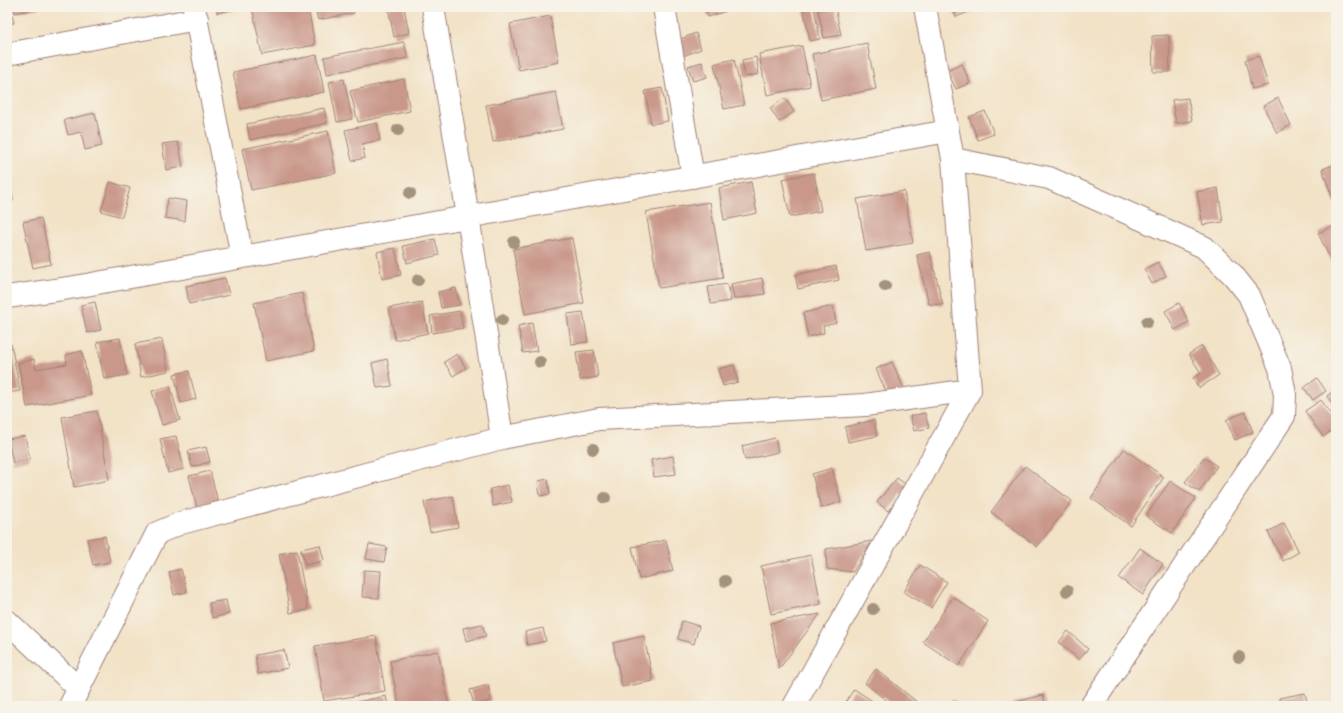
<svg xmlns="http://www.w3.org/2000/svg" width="1343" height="713" font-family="Sriracha,sans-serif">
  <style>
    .building { fill: #c9988b }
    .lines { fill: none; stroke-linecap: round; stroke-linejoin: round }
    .street-casing { stroke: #9e8078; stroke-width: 24 }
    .street { stroke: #fff; stroke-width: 22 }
    .tree { fill: #a3927b }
  </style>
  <rect width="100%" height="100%" fill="#f7f3e8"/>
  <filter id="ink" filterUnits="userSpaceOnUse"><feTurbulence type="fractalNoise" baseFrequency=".025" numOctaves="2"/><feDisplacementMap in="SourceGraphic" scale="8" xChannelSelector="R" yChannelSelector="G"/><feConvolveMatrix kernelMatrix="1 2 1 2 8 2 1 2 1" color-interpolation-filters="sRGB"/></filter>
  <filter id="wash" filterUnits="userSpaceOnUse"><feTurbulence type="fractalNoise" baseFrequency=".012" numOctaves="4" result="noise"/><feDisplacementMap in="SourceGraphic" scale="16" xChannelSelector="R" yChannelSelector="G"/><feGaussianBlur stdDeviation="0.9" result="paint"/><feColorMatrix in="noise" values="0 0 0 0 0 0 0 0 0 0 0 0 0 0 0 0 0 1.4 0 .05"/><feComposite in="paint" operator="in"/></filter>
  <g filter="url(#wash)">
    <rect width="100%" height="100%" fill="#f2e2c6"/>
    <g id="blocks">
      <path class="building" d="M7,7H10L14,23L7,24Z
        M14,7H39V8L15,13Z
        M216,7H242V8L217,13Z
        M252,7H308L315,45L262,55Z
        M315,7H352L354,13L318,20Z
        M388,7H404L409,33L394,37Z
        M705,7H725L727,11L708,17Z
        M803,7H814L820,39L810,41Z
        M835,7L841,35L824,38L818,10Z
        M874,7H888V8L875,10Z
        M952,7H982L956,17Z
        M550,16L559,62L519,70L510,24Z
        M696,33L701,49L683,56L678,40Z
        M1169,35L1170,72H1153L1152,36Z
        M404,42L408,58L327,74L324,57Z
        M867,43L876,89L821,100L812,54Z
        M802,46L810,86L767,95L759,54Z
        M317,55L324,92L241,109L233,72Z
        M1259,56L1268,85L1252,89L1245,60Z
        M756,57L759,74L745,77L742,60Z
        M734,59L744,105L724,109L714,64Z
        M702,62L707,77L693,81L688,66Z
        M962,64L970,83L956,89L947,71Z
        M344,79L352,119L337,122L329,82Z
        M404,79L410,111L358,122L350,91Z
        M662,88L668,121L651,124L645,91Z
        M556,92L563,129L493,142L486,105Z
        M785,98L794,112L779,122L770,108Z
        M1188,98L1192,121L1176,123L1172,100Z
        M1278,98L1291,125L1277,133L1263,106Z
        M324,108L327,123L250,140L247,124Z
        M985,111L994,134L978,140L969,117Z
        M95,113L102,146L85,150L81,132L68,135L64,120Z
        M377,123L380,140L362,144L365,158L352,161L345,130Z
        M328,131L336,173L251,190L242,149Z
        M178,142L183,167L166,170L162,144Z
        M1336,164V207L1322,169Z
        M814,173L821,211L790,217L782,179Z
        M10,182L13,201L7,202V183Z
        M110,182L130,188L122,217L101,211Z
        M751,182L757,213L724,220L719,188Z
        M1218,188L1223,222L1203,225L1197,192Z
        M904,191L913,243L866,251L857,199Z
        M168,198L187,201L185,221L165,218Z
        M710,202L723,278L659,288L646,212Z
        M41,218L51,264L33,268L23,222Z
        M1336,225V266L1334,267L1318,233Z
        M572,238L584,303L525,314L513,249Z
        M435,239L439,255L407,263L403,246Z
        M395,248L401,275L382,279L377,252Z
        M930,252L943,305L929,304L917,255Z
        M1158,262L1166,276L1152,284L1144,269Z
        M836,266L839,280L798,289L795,275Z
        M225,278L229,295L189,304L186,286Z
        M762,278L765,294L734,299L731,284Z
        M727,284L731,301L711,304L708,287Z
        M456,288L460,305L441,308L438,292Z
        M302,293L314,351L266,361L254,303Z
        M95,302L101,330L87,333L81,305Z
        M422,302L428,333L395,340L389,308Z
        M1179,303L1189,322L1175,330L1165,311Z
        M833,306L836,323L823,326L824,333L808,337L803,313Z
        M460,311L463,328L432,333L430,316Z
        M583,312L588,342L571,344L567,314Z
        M532,323L537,351L523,353L518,326Z
        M120,338L127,375L104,379L97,342Z
        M162,339L168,371L141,377L135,344Z
        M11,344L20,391L7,393V345Z
        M1202,346L1219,375L1199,388L1193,378L1201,373L1189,354Z
        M594,350L598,377L580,380L576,352Z
        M82,351L91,395L27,407L18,363L34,359L36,369L67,364L66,355Z
        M457,354L466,368L453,376L444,362Z
        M387,359L392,386L377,388L372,363Z
        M892,362L904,389L888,396L876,369Z
        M734,365L738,382L723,386L718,369Z
        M189,371L196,399L181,403L174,374Z
        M1317,378L1326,391L1313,400L1304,388Z
        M170,386L180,420L162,425L152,391Z
        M1336,389V408L1327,396Z
        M1321,400L1336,420V428L1323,437L1305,411Z
        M97,411L109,480L74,487L62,417Z
        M1245,412L1253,432L1235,440L1226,420Z
        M925,413L929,428L914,431L910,416Z
        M874,420L877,436L848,442L845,427Z
        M25,436L30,459L13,463L8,439Z
        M176,436L184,469L168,473L160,439Z
        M775,438L778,452L745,460L742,446Z
        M206,447L210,462L192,467L188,451Z
        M1124,449L1164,477L1131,526L1091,498Z
        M673,456L676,474L654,477L651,460Z
        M1204,457L1217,466L1199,492L1185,482Z
        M1025,466L1072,501L1037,547L991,512Z
        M832,468L841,502L821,508L812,474Z
        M210,471L218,502L197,508L189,476Z
        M897,478L908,486L888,511L877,502Z
        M548,479L550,494L540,496L538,481Z
        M1170,481L1196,498L1172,533L1146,516Z
        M508,485L512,502L493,506L490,489Z
        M453,496L458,527L430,532L424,502Z
        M1284,523L1299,552L1283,561L1268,532Z
        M105,536L110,562L93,565L87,539Z
        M666,540L673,571L639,579L632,547Z
        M872,541L853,572L827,569L826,549Z
        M369,544L387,547L384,562L366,559Z
        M320,545L324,561L305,565L301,549Z
        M1140,548L1163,564L1143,595L1119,578Z
        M297,550L308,610L290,613L279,554Z
        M811,555L821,604L771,614L761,566Z
        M920,565L947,582L931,608L904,592Z
        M181,569L187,592L174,595L169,572Z
        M364,570L381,571L379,598L362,597Z
        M953,597L988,621L959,666L923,642Z
        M226,600L229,614L212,618L209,603Z
        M820,614L779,669L770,623Z
        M682,621L699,626L694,644L678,639Z
        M482,624L486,636L466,641L463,628Z
        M543,628L546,641L527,645L525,632Z
        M1068,631L1088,649L1079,660L1059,642Z
        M376,636L385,691L324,701L315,646Z
        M644,636L653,681L622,687L613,643Z
        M284,650L288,668L258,674L255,655Z
        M438,651L449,706H399L390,661Z
        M876,669L922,706H893L865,683Z
        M488,685L491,701L474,705L470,690Z
        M854,689L877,704L876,706H850L845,703Z
        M1305,693L1308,706H1280L1279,698Z
        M1043,695L1046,706H1013L1012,703Z
        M386,696L388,706H343V705Z
        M953,700L961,706H948Z"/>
    </g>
  </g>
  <g filter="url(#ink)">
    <use href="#blocks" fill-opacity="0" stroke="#9e8078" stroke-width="1"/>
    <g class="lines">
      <g class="street-casing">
        <path id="street" d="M194,7L242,257
          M433,7L468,216L502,438
          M664,7L693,177
          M7,54L197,19
          M953,159L1049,178L1204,247L1233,275L1249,295L1280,368L1285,395L1284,416L1091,706
          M7,297L69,288L948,131
          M7,621L79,689
          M70,706L157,533L181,523L502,438L599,419L865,405L970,390
          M794,706L970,390L953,159L925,7"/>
      </g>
      <use href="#street" class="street"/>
    </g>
    <g class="tree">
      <circle cx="398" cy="130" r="6"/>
      <circle cx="410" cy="193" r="6"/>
      <circle cx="514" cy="242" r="6"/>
      <circle cx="418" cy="280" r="6"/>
      <circle cx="885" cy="286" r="6"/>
      <circle cx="502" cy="320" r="6"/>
      <circle cx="1147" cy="322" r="6"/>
      <circle cx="540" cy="362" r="6"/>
      <circle cx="593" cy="449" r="6"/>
      <circle cx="605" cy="498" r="6"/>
      <circle cx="725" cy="581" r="6"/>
      <circle cx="1067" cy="591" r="6"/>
      <circle cx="873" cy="609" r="6"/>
      <circle cx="1239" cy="657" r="6"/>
    </g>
  </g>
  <rect width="1343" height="713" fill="none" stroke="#f7f3e8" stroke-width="24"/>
</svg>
